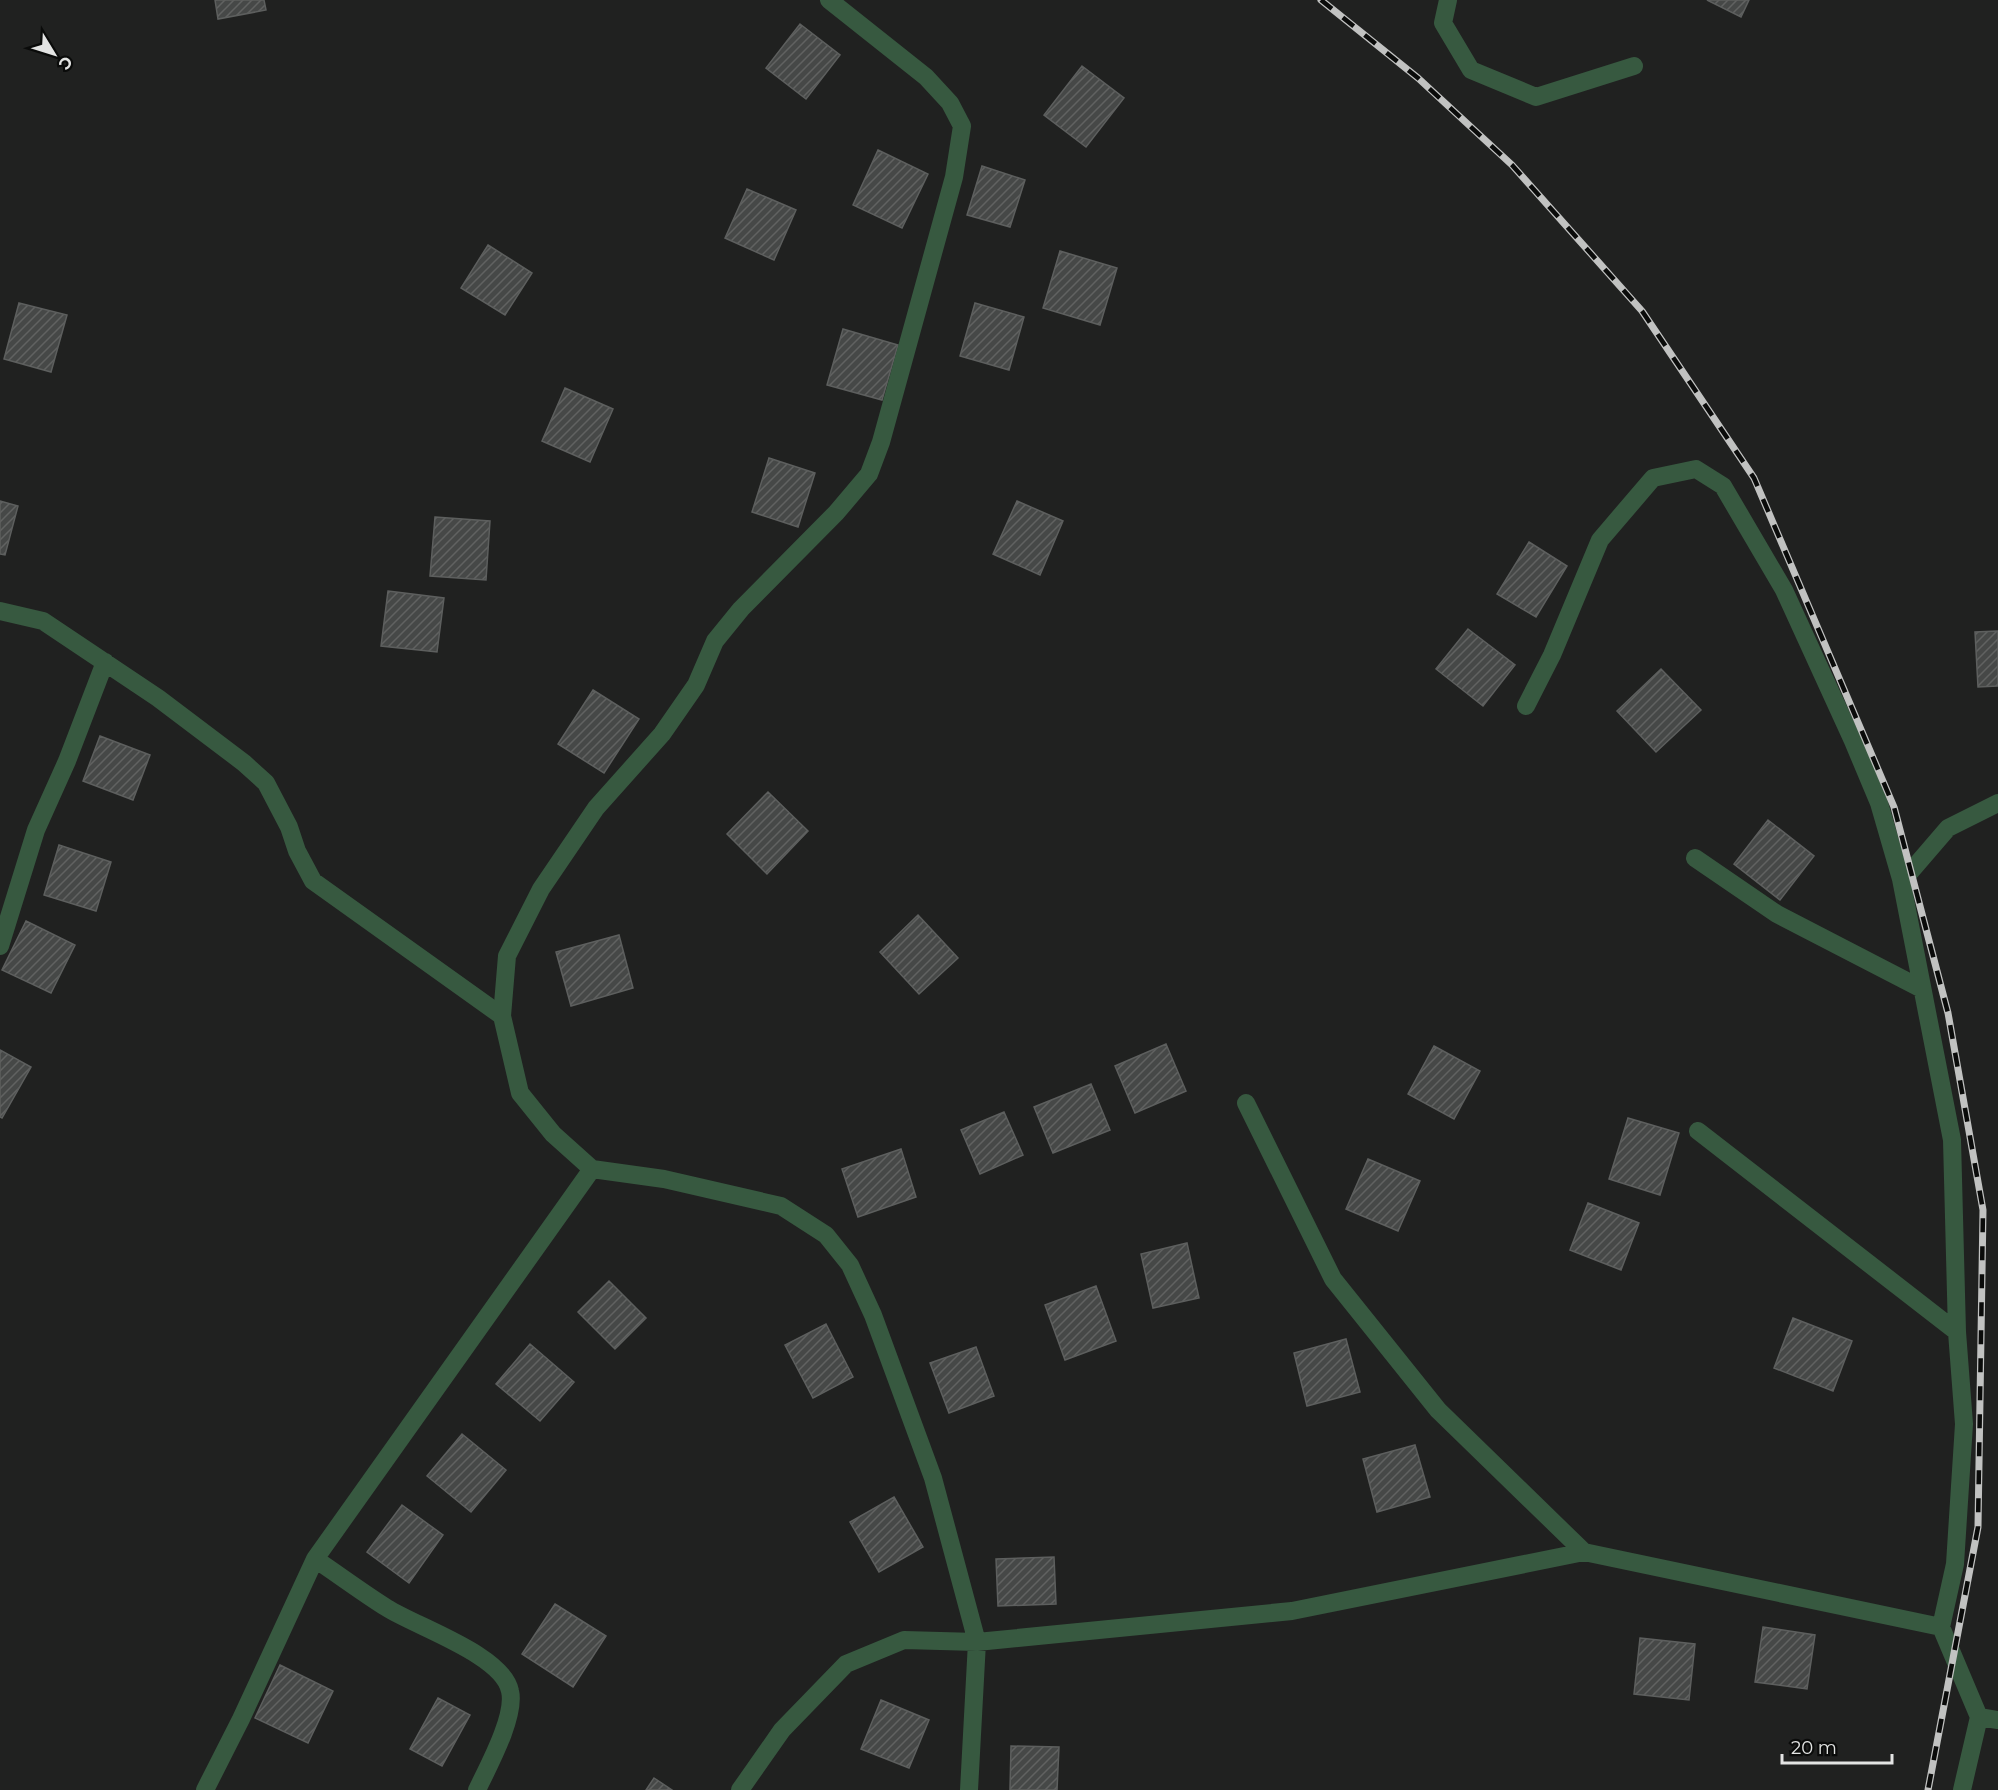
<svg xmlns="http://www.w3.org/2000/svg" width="1998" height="1790" font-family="Montserrat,sans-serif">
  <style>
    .building { fill: url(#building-hatch); stroke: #5d5f5e; stroke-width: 1.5 }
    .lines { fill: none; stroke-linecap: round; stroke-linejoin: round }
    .lane { stroke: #375940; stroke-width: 18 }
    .rail-casing { stroke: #c1c2c1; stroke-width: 7 }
    .rail { stroke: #0a0b0a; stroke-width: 4.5; stroke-dasharray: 14; stroke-linecap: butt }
  </style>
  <defs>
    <pattern id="building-hatch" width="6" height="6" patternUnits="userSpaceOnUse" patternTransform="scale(1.5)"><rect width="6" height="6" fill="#464847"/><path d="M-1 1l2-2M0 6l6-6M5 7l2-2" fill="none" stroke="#616261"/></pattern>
  </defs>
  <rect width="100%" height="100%" fill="#202120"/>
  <path class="building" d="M215,0H264L266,10L218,19Z
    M1707,0H1749L1741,17Z
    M800,24L840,55L806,99L766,68Z
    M1082,66L1124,98L1086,147L1044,115Z
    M878,150L928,174L902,228L853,205Z
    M982,166L1025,180L1010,227L967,215Z
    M747,189L796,210L774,260L725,238Z
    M488,245L532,273L505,315L461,288Z
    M1060,251L1117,268L1100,325L1043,308Z
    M19,303L67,315L51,372L4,359Z
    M975,303L1024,317L1009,370L960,356Z
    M843,329L898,345L882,400L827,385Z
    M565,388L613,409L590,462L542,441Z
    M769,458L815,473L798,527L752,512Z
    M0,501L18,506L5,555L0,554Z
    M1017,501L1063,521L1040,575L993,554Z
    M435,517L490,521L486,580L430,576Z
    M1529,542L1567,566L1536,617L1497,594Z
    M388,591L444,598L437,652L381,646Z
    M1468,629L1515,665L1483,706L1436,669Z
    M1998,631V686L1978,687L1975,632Z
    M1661,669L1701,710L1656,752L1617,711Z
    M593,690L639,719L604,773L558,744Z
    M100,736L150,755L133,800L83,781Z
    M768,792L808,831L767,874L727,834Z
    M1768,820L1814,856L1780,900L1734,864Z
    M59,845L111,862L96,911L44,895Z
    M918,915L958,958L919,994L880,952Z
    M26,921L75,945L51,993L2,970Z
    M619,935L633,988L571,1006L556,952Z
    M1166,1044L1186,1091L1135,1113L1115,1066Z
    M1434,1046L1480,1071L1454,1119L1408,1094Z
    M0,1050L31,1067L2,1118L0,1117Z
    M1091,1084L1110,1130L1053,1153L1034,1107Z
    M1004,1112L1023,1155L980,1174L961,1130Z
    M1628,1118L1679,1133L1660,1195L1609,1179Z
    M901,1149L916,1197L858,1217L842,1169Z
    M1368,1159L1420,1181L1398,1231L1346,1209Z
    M1588,1203L1639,1223L1621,1270L1570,1250Z
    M1187,1243L1199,1298L1153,1308L1141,1254Z
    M609,1281L646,1318L615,1349L578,1312Z
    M1096,1286L1116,1341L1065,1360L1045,1305Z
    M1793,1318L1852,1341L1833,1391L1774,1368Z
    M826,1324L853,1377L813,1398L785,1345Z
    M1346,1339L1360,1392L1307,1406L1294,1353Z
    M530,1344L574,1382L540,1421L496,1384Z
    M976,1347L994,1396L949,1413L930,1363Z
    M462,1434L506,1470L471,1512L427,1476Z
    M1415,1445L1430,1497L1377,1512L1363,1459Z
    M894,1497L923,1547L879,1572L850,1522Z
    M402,1505L443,1535L409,1583L367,1552Z
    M1054,1557L1056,1604L998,1606L996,1559Z
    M555,1604L606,1636L573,1687L522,1654Z
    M1763,1627L1815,1635L1807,1689L1755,1682Z
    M1640,1638L1695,1644L1689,1700L1634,1694Z
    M280,1665L333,1691L308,1743L255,1718Z
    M438,1698L470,1715L442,1766L410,1749Z
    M881,1700L929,1720L909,1768L861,1749Z
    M1011,1746L1059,1747L1057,1790H1010Z
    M654,1778L672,1790H646Z"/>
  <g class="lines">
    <path class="lane" d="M829,0L926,77L950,103L962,126L954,177L881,442L869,474L836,513L741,609L715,641L696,685L662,734L596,808L541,889L507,956L502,1016L520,1093L553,1134L592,1169L664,1179L781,1206L826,1235L850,1265L873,1315L933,1478L977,1642L969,1790
      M1448,0L1443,23L1471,70L1536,97L1634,66
      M0,611L43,621L158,698L244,763L266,783L289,827L297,851L313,881L502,1016
      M1526,706L1552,655L1600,540L1653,478L1696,469L1723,486L1784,590L1853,741L1879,803L1901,879L1952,1140L1957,1332L1964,1424L1955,1564L1941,1627
      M1695,858L1777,914L1922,989
      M1901,879L1911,871L1948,828L1998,803
      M0,946L36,830L67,761L105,662
      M1246,1103L1333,1279L1438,1410L1584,1552L1941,1627L1979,1717
      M1698,1131L1957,1332
      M205,1790L241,1719L315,1559
      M477,1790C488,1767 516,1716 510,1691C503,1655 417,1627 387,1608C363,1593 339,1575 315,1559L592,1169
      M740,1790L782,1730L846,1664L904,1640L977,1642L1292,1611L1584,1552
      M1962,1790L1979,1717L1998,1720"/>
    <g class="rail-casing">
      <path id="rail" d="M1321,0L1418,78L1512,165L1642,311L1754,478L1894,807L1948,1013L1983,1210L1978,1527L1928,1790"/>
    </g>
    <use href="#rail" class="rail"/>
  </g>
  <g transform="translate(54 54) rotate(128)" stroke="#0a0b0a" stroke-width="4.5" paint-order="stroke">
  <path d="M0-4.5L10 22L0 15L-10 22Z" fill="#e3e4e3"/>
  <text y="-9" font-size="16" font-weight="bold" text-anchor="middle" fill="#e3e4e3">С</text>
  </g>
  <path d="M1782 1754v9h110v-9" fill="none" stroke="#e3e4e3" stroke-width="3"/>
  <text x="1791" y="1754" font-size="18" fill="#e3e4e3" stroke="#0a0b0a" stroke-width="4.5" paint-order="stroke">20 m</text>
</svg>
